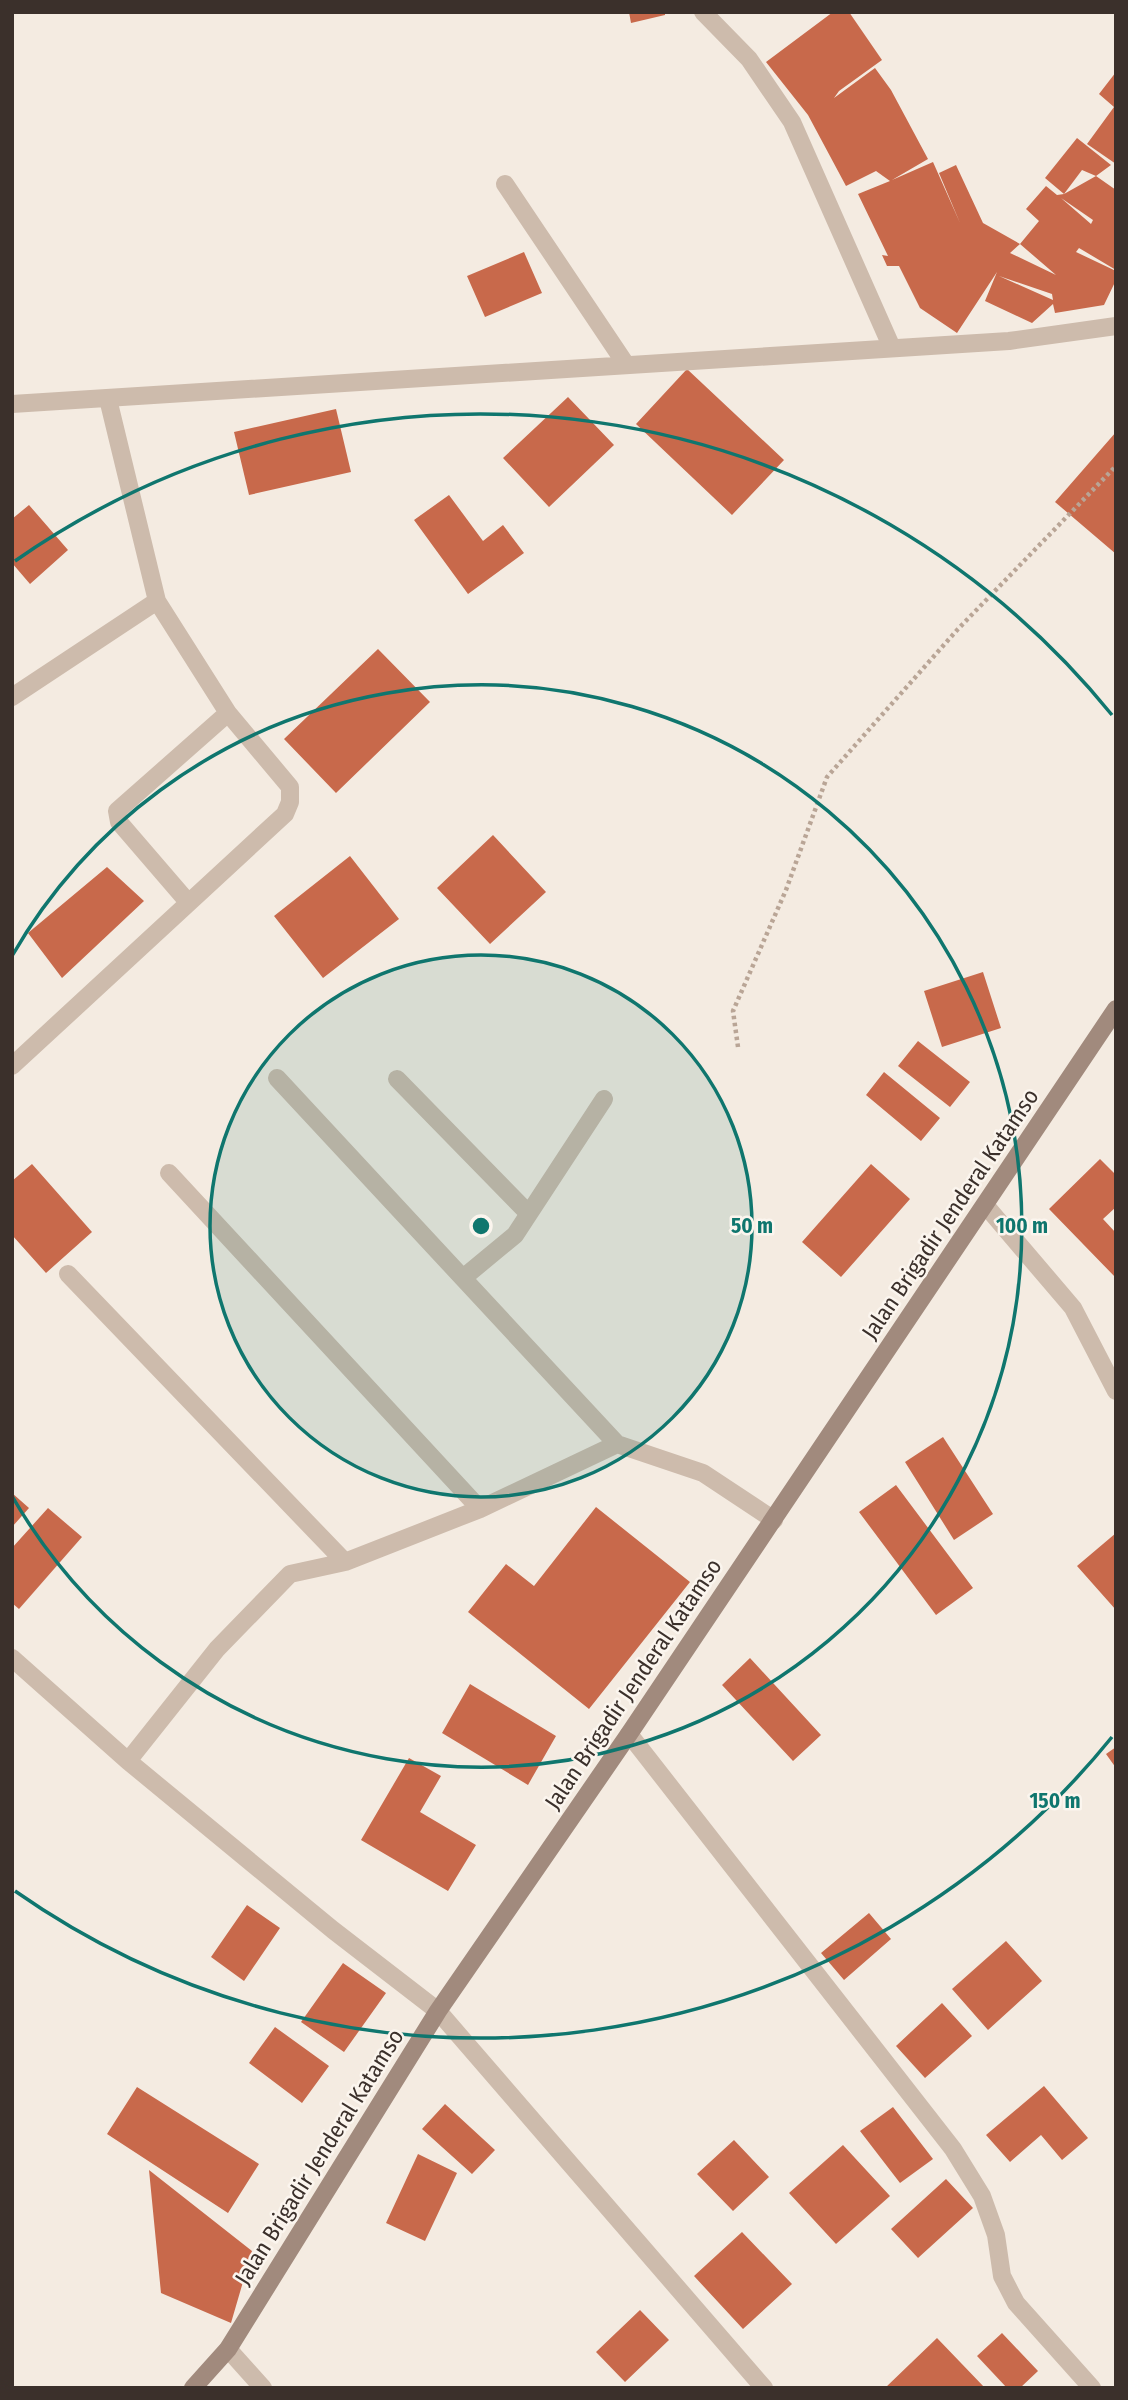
<svg xmlns="http://www.w3.org/2000/svg" width="1128" height="2400" font-family="'Fira Sans Condensed',sans-serif">
  <style>
    .building { fill: #c8694b; fill-rule: evenodd }
    .lines { fill: none; stroke-linecap: round; stroke-linejoin: round }
    .path { stroke: #b9a596; stroke-width: 4.5; stroke-dasharray: 3.5 3.5; stroke-linecap: butt }
    .street { stroke: #cdbbac; stroke-width: 18 }
    .secondary { stroke: #a18a7d; stroke-width: 18 }
    .ring { fill: none; stroke: #0f766e; stroke-width: 3.5 }
    .labels { text-anchor: middle; stroke-width: 5; stroke-linejoin: round; paint-order: stroke }
    .street-label { font-size: 23px; fill: #3b302b; stroke: #fbf5ee }
    .centre { fill: #0f766e; stroke: #fbf5ee; stroke-width: 3.5 }
    .ring-label { font-size: 21px; text-anchor: middle; font-weight: bold; fill: #0f766e; stroke: #fbf5ee; stroke-width: 5; stroke-linejoin: round; paint-order: stroke }
  </style>
  <rect width="100%" height="100%" fill="#f4ebe1"/>
  <path class="building" d="M629,12H665V15L631,23Z
    M833,12H849L882,60L839,91L834,98L875,68L891,90L928,159L892,180L933,162L960,223L939,173L956,165L983,223L1020,244L1039,221L1026,209L1046,186L1057,195L1064,194L1045,178L1077,138L1111,165L1096,176L1082,170L1064,194L1096,176L1116,190V270L1079,248L1076,252L1116,271V280L1104,305L1055,313L1053,304L1032,323L985,301L997,272L957,333L920,308L899,266H887L882,255L888,256L858,194L890,181L876,171L846,186L808,115L766,62ZM1061,198L1093,220L1091,224ZM1020,244L1056,275L1010,253ZM999,276L1052,294L1053,300Z
    M1116,72V164L1087,144L1114,107L1099,94Z
    M524,252L542,293L485,317L467,276Z
    M687,369L784,460L732,515L636,424Z
    M568,397L614,445L549,507L503,458Z
    M336,409L351,472L249,495L234,432Z
    M1116,432V554L1055,502Z
    M449,495L483,541L503,525L524,553L468,594L414,520Z
    M29,505L68,550L30,584L12,563V519Z
    M378,649L430,702L336,793L284,739Z
    M493,835L546,892L490,944L437,888Z
    M350,856L399,919L323,978L274,916Z
    M107,867L144,901L62,978L28,933Z
    M983,972L1001,1028L942,1047L924,991Z
    M918,1041L970,1082L950,1107L898,1066Z
    M884,1072L940,1118L921,1141L866,1095Z
    M1100,1159L1116,1175V1207L1103,1219L1116,1233V1278L1049,1209Z
    M32,1164L92,1232L46,1273L12,1235V1181Z
    M871,1164L910,1199L841,1277L802,1242Z
    M943,1437L993,1514L954,1540L905,1462Z
    M896,1485L973,1588L936,1615L859,1512Z
    M12,1493L29,1508L12,1527Z
    M596,1507L690,1582L589,1709L468,1612L506,1564L534,1586Z
    M48,1508L82,1537L19,1609L12,1603V1548Z
    M1116,1533V1610L1077,1566Z
    M750,1658L821,1735L793,1761L722,1685Z
    M470,1684L556,1736L528,1785L442,1733Z
    M1116,1747V1768L1106,1754Z
    M409,1758L441,1776L420,1812L476,1845L448,1891L361,1840Z
    M247,1905L280,1928L244,1981L211,1957Z
    M869,1913L891,1939L844,1980L821,1953Z
    M1006,1941L1042,1981L988,2030L952,1989Z
    M343,1963L386,1993L344,2052L301,2022Z
    M942,2003L972,2036L925,2078L896,2046Z
    M275,2027L329,2066L302,2103L249,2063Z
    M1044,2086L1088,2138L1062,2160L1041,2135L1010,2162L986,2135Z
    M137,2087L259,2164L228,2213L107,2134Z
    M445,2104L495,2150L472,2174L422,2129Z
    M893,2107L933,2159L900,2183L860,2131Z
    M734,2140L769,2177L733,2211L697,2174Z
    M843,2145L890,2196L836,2244L789,2193Z
    M418,2154L457,2173L425,2241L386,2223Z
    M149,2170L252,2251L231,2323L161,2293Z
    M946,2179L973,2208L918,2258L891,2229Z
    M742,2232L792,2284L743,2329L694,2276Z
    M640,2310L669,2340L625,2382L596,2352Z
    M1002,2333L1038,2371L1020,2388H1007L977,2356Z
    M937,2338L985,2388H885Z"/>
  <g class="lines">
    <path class="path" d="M738,1047L733,1011L786,890L827,777L958,629L1116,466"/>
    <path class="street" d="M703,12L749,59L792,122L892,348
      M505,184L625,363
      M12,404L1009,341L1116,326
      M12,697L157,601
      M187,901L119,822L117,811L228,713
      M12,1066L285,814L290,802V787L228,713L157,601L108,399
      M277,1078L617,1444
      M397,1079L529,1214
      M169,1173L480,1509
      M986,1206L1073,1308L1116,1391
      M68,1274L345,1562
      M463,1278L515,1235L604,1099
      M12,1658L128,1761L333,1930L438,2011L764,2388
      M629,1734L953,2149L982,2196L996,2235L1002,2276L1016,2303L1092,2388
      M128,1761L217,1649L290,1574L345,1562L480,1509L617,1444L703,1473L774,1520
      M228,2349L263,2388"/>
    <path class="secondary" d="M193,2388L228,2349L438,2011L629,1734L1116,1009"/>
  </g>
  <circle cx="481" cy="1226" r="271" fill="#0f766e" fill-opacity=".12"/>
  <g class="ring">
    <circle cx="481" cy="1226" r="271"/>
    <path d="M12 956A541 541 0 1 1 12 1496"/>
    <path d="M1112 1737A812 812 0 0 1 15 1891M15 561A812 812 0 0 1 1112 715"/>
  </g>
  <g class="labels">
    <g class="street-label">
      <text transform="translate(950 1214) rotate(-56)" y="8">Jalan Brigadir Jenderal Katamso</text>
      <text transform="translate(633 1684) rotate(-56)" y="8">Jalan Brigadir Jenderal Katamso</text>
      <text transform="translate(319 2157) rotate(-58)" y="8">Jalan Brigadir Jenderal Katamso</text>
    </g>
  </g>
  <circle cx="481" cy="1226" r="10" class="centre"/>
  <g class="ring-label">
    <text x="752" y="1233">50 m</text>
    <text x="1022" y="1233">100 m</text>
    <text x="1055" y="1808">150 m</text>
  </g>
  <rect width="1128" height="2400" fill="none" stroke="#3b302b" stroke-width="28"/>
</svg>
